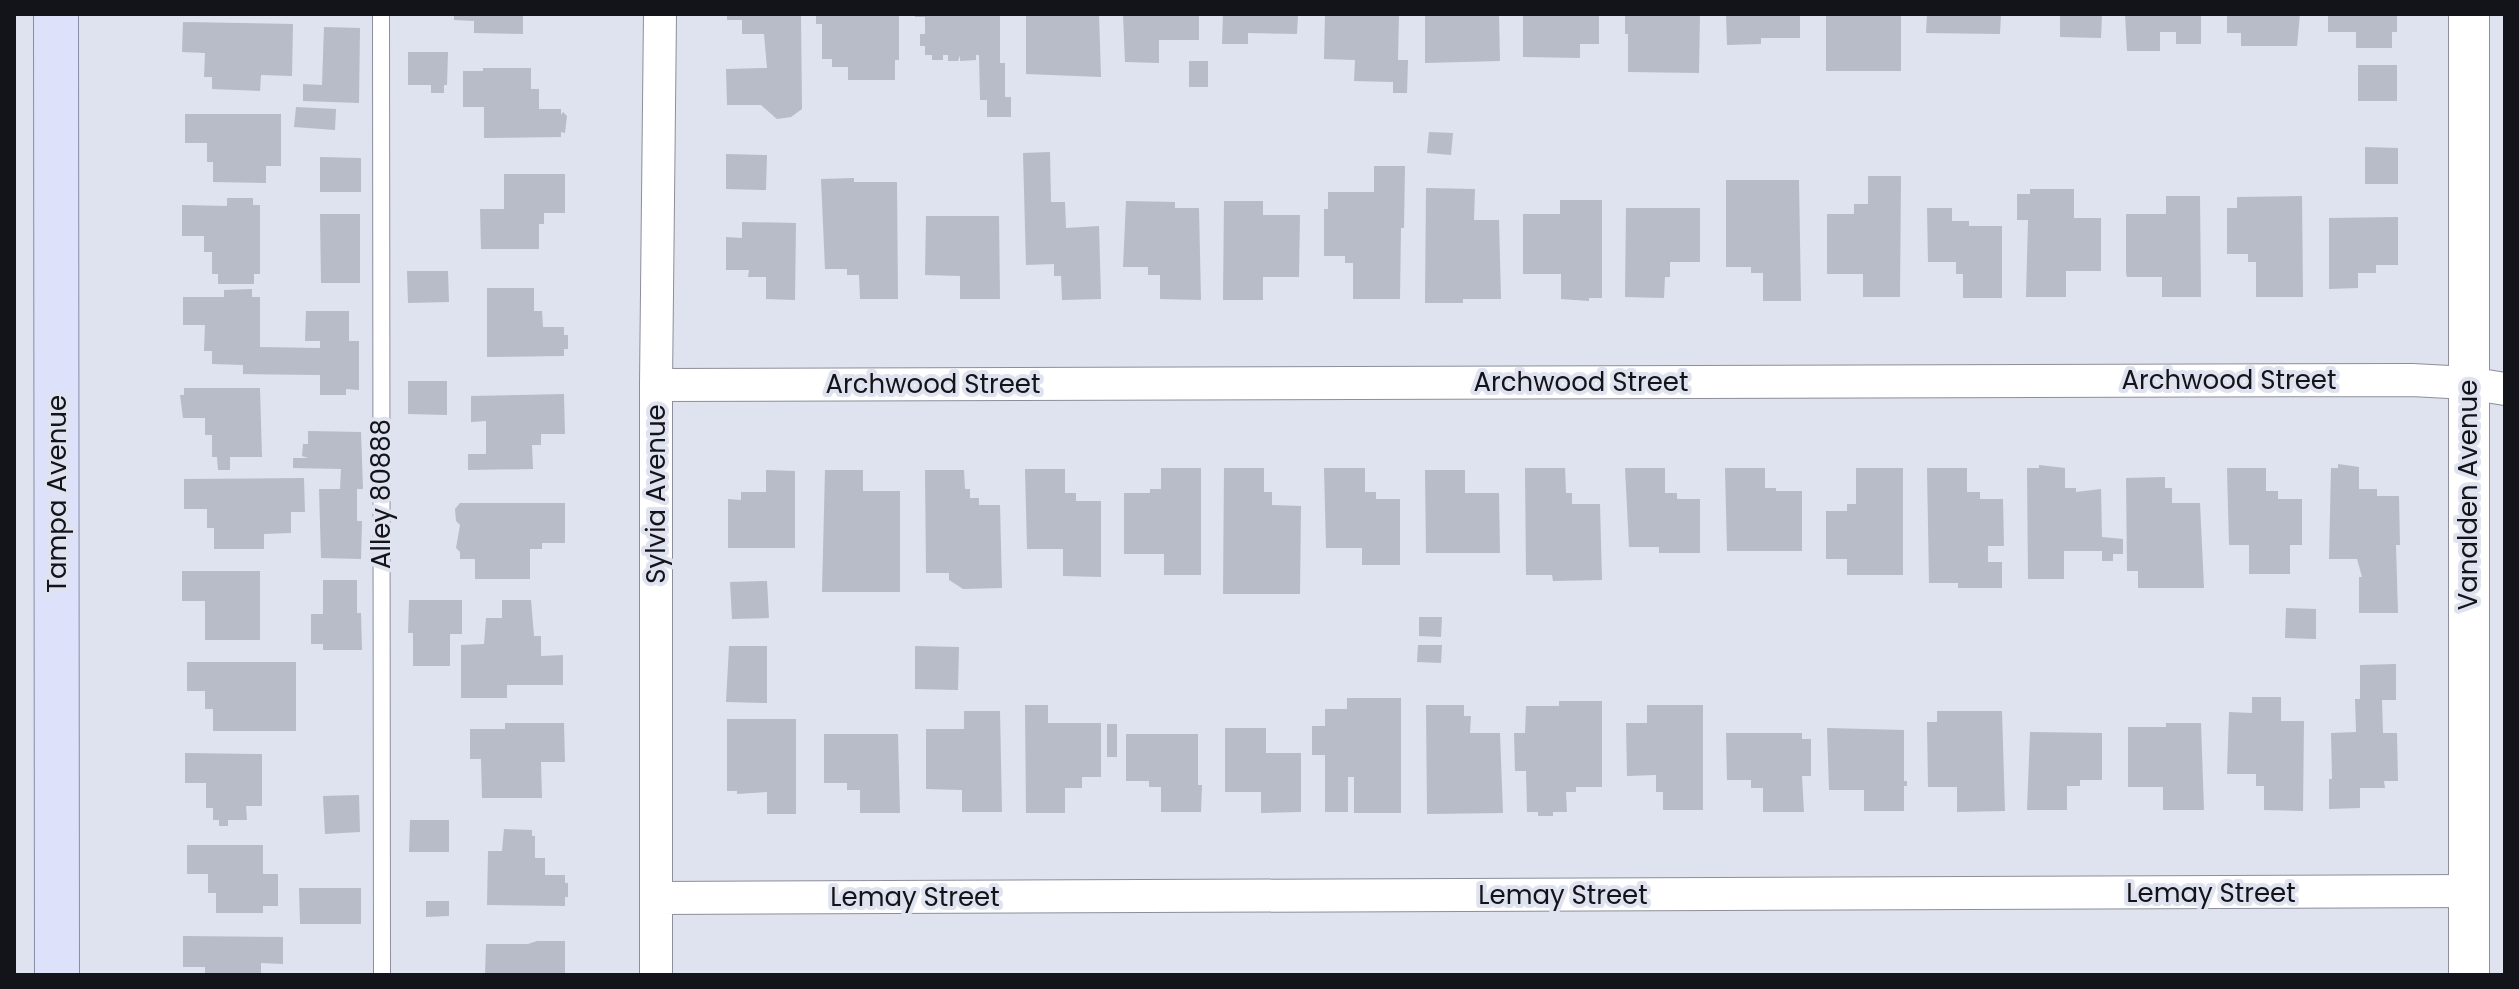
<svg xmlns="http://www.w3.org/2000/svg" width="2519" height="989" font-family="Poppins,sans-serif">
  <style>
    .building { fill: #b8bbc8 }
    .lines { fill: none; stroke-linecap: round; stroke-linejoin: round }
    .service-casing { stroke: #8c8f9b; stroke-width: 18 }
    .minor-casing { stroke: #8c8f9b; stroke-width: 34 }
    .tertiary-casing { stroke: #8c8f9b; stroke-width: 42 }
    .primary-casing { stroke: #878da9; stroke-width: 46 }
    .service { stroke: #fff; stroke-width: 16 }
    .minor { stroke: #fff; stroke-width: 32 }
    .tertiary { stroke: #fff; stroke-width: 40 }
    .primary { stroke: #dde2fa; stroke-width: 44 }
    .labels { text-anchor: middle; stroke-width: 8; stroke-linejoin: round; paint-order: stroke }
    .street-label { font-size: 26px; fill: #131419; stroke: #dfe2ef }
  </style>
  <rect width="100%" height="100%" fill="#dfe2ef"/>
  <path class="building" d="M454,14H523V34L474,33V21L454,20Z
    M727,14H801L802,109L791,117L777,119L761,105H727L726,69L767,68L764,34H742V20H727Z
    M816,14H899V60H895V80H848V67H832V59H822V24H816Z
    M915,14H1000V63H1005V97H1011V117H987V100H980L979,55H976V60L960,61V55L958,61H948V55H943V60H932V55H925V46H920V34H925V17H915Z
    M1026,14H1099L1101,77L1026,74Z
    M1123,14H1199V40H1159V63L1125,62Z
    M1223,14H1298L1297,34L1248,33V44H1222Z
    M1325,14H1399L1398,60H1408L1407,93H1393V82L1354,81L1355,60L1324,59Z
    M1425,14H1499L1500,61L1425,63Z
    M1523,14H1599V44H1580V58L1523,57Z
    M1625,14H1700L1699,73L1628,72V34H1625Z
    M1726,14H1800V38H1761V44L1727,45Z
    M1826,14H1901V71H1826Z
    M1927,14H2001L2000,34L1926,33Z
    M2060,14H2102L2101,38L2060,37Z
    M2125,14H2201V44H2176V32H2160V51H2127Z
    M2227,14H2300L2297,46H2241V33H2227Z
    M2328,14H2397V32H2392V48H2356V32H2328Z
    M183,22L293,24L292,76L261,75L260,91L212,89V77H204L205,53L182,52Z
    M324,27L360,28L359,103L303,101V84L322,85Z
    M408,52H448L447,85H444V93H431V85H408Z
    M1189,61H1208V87H1189Z
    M2358,65H2397V101H2358Z
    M483,68H531V89H539V109H561V115L563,112L567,116L565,133L561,132V137L484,138V107H463V71H483Z
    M296,107L336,109L335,130L294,127Z
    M185,114H281V166H266V183L213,182V162H207V143H185Z
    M1429,132L1453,133L1451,155L1427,153Z
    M2365,147L2398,148V184H2365Z
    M1050,152L1051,202H1065L1066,228L1099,226L1101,299L1062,300L1061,276H1054V264L1026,265L1023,153Z
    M726,154L767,155L766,190L726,189Z
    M320,157L361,158V192H320Z
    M1374,166H1405L1404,228H1401L1400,299H1353V263H1345V256H1324V209H1328V192H1374Z
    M504,174H565V213H544V224H539V249H481L480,209H504Z
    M1868,176H1901L1900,297H1863V274H1827V214H1854V204H1868Z
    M854,178V182H897L898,299H860L859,275H847V269H825L821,179Z
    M1726,180H1799L1801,301H1763V273H1751V267H1726Z
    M1426,188L1475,189L1474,220H1499L1501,299H1463V303H1425Z
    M2030,189H2074V218H2101V271H2066V297H2026L2028,220H2017V194H2030Z
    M2166,196H2200L2201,297H2162V277H2127L2126,273V214H2166Z
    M2302,196L2303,297H2256V262H2248V254H2227V208H2237V197Z
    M227,198H253V205H260V274H254V284H218V274H212V252H204V236H182V205L227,206Z
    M1560,200H1602V298H1589V301L1561,299V274H1523V214H1560Z
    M1126,201L1175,202V208H1199L1201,300L1160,299V275H1148V267H1123Z
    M1224,201H1263V215H1300L1299,277H1263V300H1223Z
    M1626,208H1700V262H1670V277H1665L1664,298L1625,297Z
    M1927,208H1952V221H1969V226H2002V298H1963V274H1956V262H1928Z
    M320,214H360V283H321Z
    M926,216H999L1000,299H960V276L925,275Z
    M2398,217V265H2376V273H2358V288L2329,289V218Z
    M742,222L796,223L795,300L766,299V277H748L749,270H726V237L742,238Z
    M407,271H448L449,302L408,303Z
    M487,288H534V311H542L543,327H564V335H568V349H564V356L487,357Z
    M252,289V297H260V347L320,348V341H305L306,311H349V341H359V390L346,389V395H320V375L243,374V365L212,364V351H204L205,325H183V297H224V290Z
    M408,381H447V415L408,414Z
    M184,388H260L262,457H230V470H218L217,457H212V435H205V418H183L180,395H184Z
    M564,394L565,434H541V445H532L533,469L468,470V454H486V421L471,422V396Z
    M308,431L361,432L363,489H357V521H362L361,559L321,558L319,489H340L341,469L293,468V458H308L302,456L303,444H308Z
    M2338,464L2359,467V489H2377V496H2399L2400,545H2396L2398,613H2359V577H2362L2357,559H2329L2331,468H2338Z
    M2039,465L2065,468V488H2076V492L2101,489L2102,537L2123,539V554H2113V561H2102V551H2064V579H2028L2027,468H2039Z
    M1161,468H1201V575H1164V554H1124V493H1150V489H1161Z
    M1224,468H1264V492H1272V505L1301,506L1300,594H1223Z
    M1324,468H1365V492H1376V499H1400V565H1362V548H1326Z
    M1525,468H1565L1566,493H1572V504H1600L1602,580L1553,581L1552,575H1526Z
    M1625,468H1665V493H1677V499H1700V553H1659V547H1629Z
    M1725,468H1765V488H1776V491H1802V551H1727Z
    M1856,468H1903V575H1847V559H1826V511H1847V504H1856Z
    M1927,468H1967V492H1980V499H2003L2004,546H1988V562H2002V588H1958V583H1929Z
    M2227,468H2266V491H2278V499H2302V545H2290V574H2249V545H2229Z
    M1025,469H1065V493H1076V501H1101V577L1063,576V549H1027Z
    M766,470L795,471V548H728V499L741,500V492H766Z
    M825,470H863V491H900V592H822Z
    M925,470H964L965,489H970V498H979V505H1000L1002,588L963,589L949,580V573H926Z
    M1425,470H1465V493H1499L1500,553H1426Z
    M2165,477V488H2172V503H2200L2204,588H2138V571H2127L2126,478Z
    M304,478L305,512H291V533L264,534V549H214V528H207V509H184V479Z
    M460,503H565V543H542V549H530V579H475V559H460V552L456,548L460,525L456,521L455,509Z
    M182,571H260V640H205V601H182Z
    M323,580H357V613H361L362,650H323V644H311V614H323Z
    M767,581L769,618L732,619L730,582Z
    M409,600H462V634H450V666H413V633H408Z
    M502,600H531L534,636H541V656L563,655V685H507V698H461V645L484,644L486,618H502Z
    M2286,608L2316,609V639L2285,638Z
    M1419,617H1442L1441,637L1419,636Z
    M1418,645H1442L1441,663L1417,662Z
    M729,646H767V703L726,702Z
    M915,646L959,647L958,690L915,689Z
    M187,662H296V731H213V709H205V691H187Z
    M2396,664V700H2382L2383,733H2397L2398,781H2384L2385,788H2360V808L2329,809V779H2332L2331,733L2356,732L2355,699H2360V665Z
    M2252,697H2281V721H2304L2303,811L2264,810V786H2256V774H2227L2229,712L2252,713Z
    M1347,698H1401V813H1354V777H1348V812H1325V755H1312V726H1325V709H1347Z
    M1559,701H1602V787H1576V792H1566L1567,812H1553V816H1538V812H1527L1526,771H1515L1514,733H1525L1526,706H1559Z
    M1025,705H1048V723H1101V777H1082V788H1065V813H1026Z
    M1426,705H1464V716H1471L1470,733H1500L1503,813L1427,814Z
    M1647,705H1703V810H1663V792H1656V775L1627,776L1626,723H1647Z
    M964,711H1000L1002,812H962V790L926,789V729H964Z
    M1937,711H2002L2005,811L1957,812V787H1928L1927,722H1937Z
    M727,719H796V814H767V792L737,794V791H727Z
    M505,723H564L565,762H541L542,798H482L481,759H470V729H505Z
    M2166,723H2201L2204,810H2163V787H2128V727H2166Z
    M1107,724H1117V757H1107Z
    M1225,728H1266V753H1301V812L1261,813V792H1225Z
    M1827,728L1904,730V781H1907V786H1904V811H1864V790H1829Z
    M2030,732L2102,733V780H2080V786H2067V810H2027Z
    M1726,733H1802V739H1811V776H1802L1804,812H1763V788H1751V780H1727Z
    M824,734H898L900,813H860V790H847V783H824Z
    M1126,734H1198V785H1202L1201,812H1161V787H1149V781H1126Z
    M185,753L262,754V806H246L247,820H228V826H219V820H213V808H206V783H185Z
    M359,795L360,832L325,834L323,796Z
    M410,820H449V852H409Z
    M504,829L532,830V836H535V858H545V875H565V883H568V897H565V906L487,905L488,851H502Z
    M187,845H263V874H278V906H263V913H216V893H208V874H187Z
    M299,888H361V924H300Z
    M426,901H449V916L426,917Z
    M183,936L283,937V964L261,963V975H205V967H183Z
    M537,941H565V975H485L486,944H528Z"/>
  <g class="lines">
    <g class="service-casing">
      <path id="service" d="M381,14L382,975"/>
    </g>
    <g class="minor-casing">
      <path id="minor" d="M656,385L2412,380L2468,383L2505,389
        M657,898L2469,891
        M656,975V385L660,14"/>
    </g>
    <g class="tertiary-casing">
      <path id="tertiary" d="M2469,14V975"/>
    </g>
    <g class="primary-casing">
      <path id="primary" d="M56,14L57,975"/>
    </g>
    <use href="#service" class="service"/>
    <use href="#minor" class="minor"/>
    <use href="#tertiary" class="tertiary"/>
    <use href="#primary" class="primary"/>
  </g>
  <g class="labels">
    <g class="street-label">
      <text x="2229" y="389">Archwood Street</text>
      <text x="1581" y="391">Archwood Street</text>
      <text x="933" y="393">Archwood Street</text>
      <text transform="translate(57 494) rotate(-90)" y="9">Tampa Avenue</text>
      <text transform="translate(381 494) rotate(-90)" y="9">Alley 80888</text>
      <text transform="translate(656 494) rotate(-90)" y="9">Sylvia Avenue</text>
      <text transform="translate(2468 495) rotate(-90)" y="9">Vanalden Avenue</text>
      <text x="2211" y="902">Lemay Street</text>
      <text x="1563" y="904">Lemay Street</text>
      <text x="915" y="906">Lemay Street</text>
    </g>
  </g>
  <rect width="2519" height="989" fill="none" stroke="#131419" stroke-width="32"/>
</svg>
